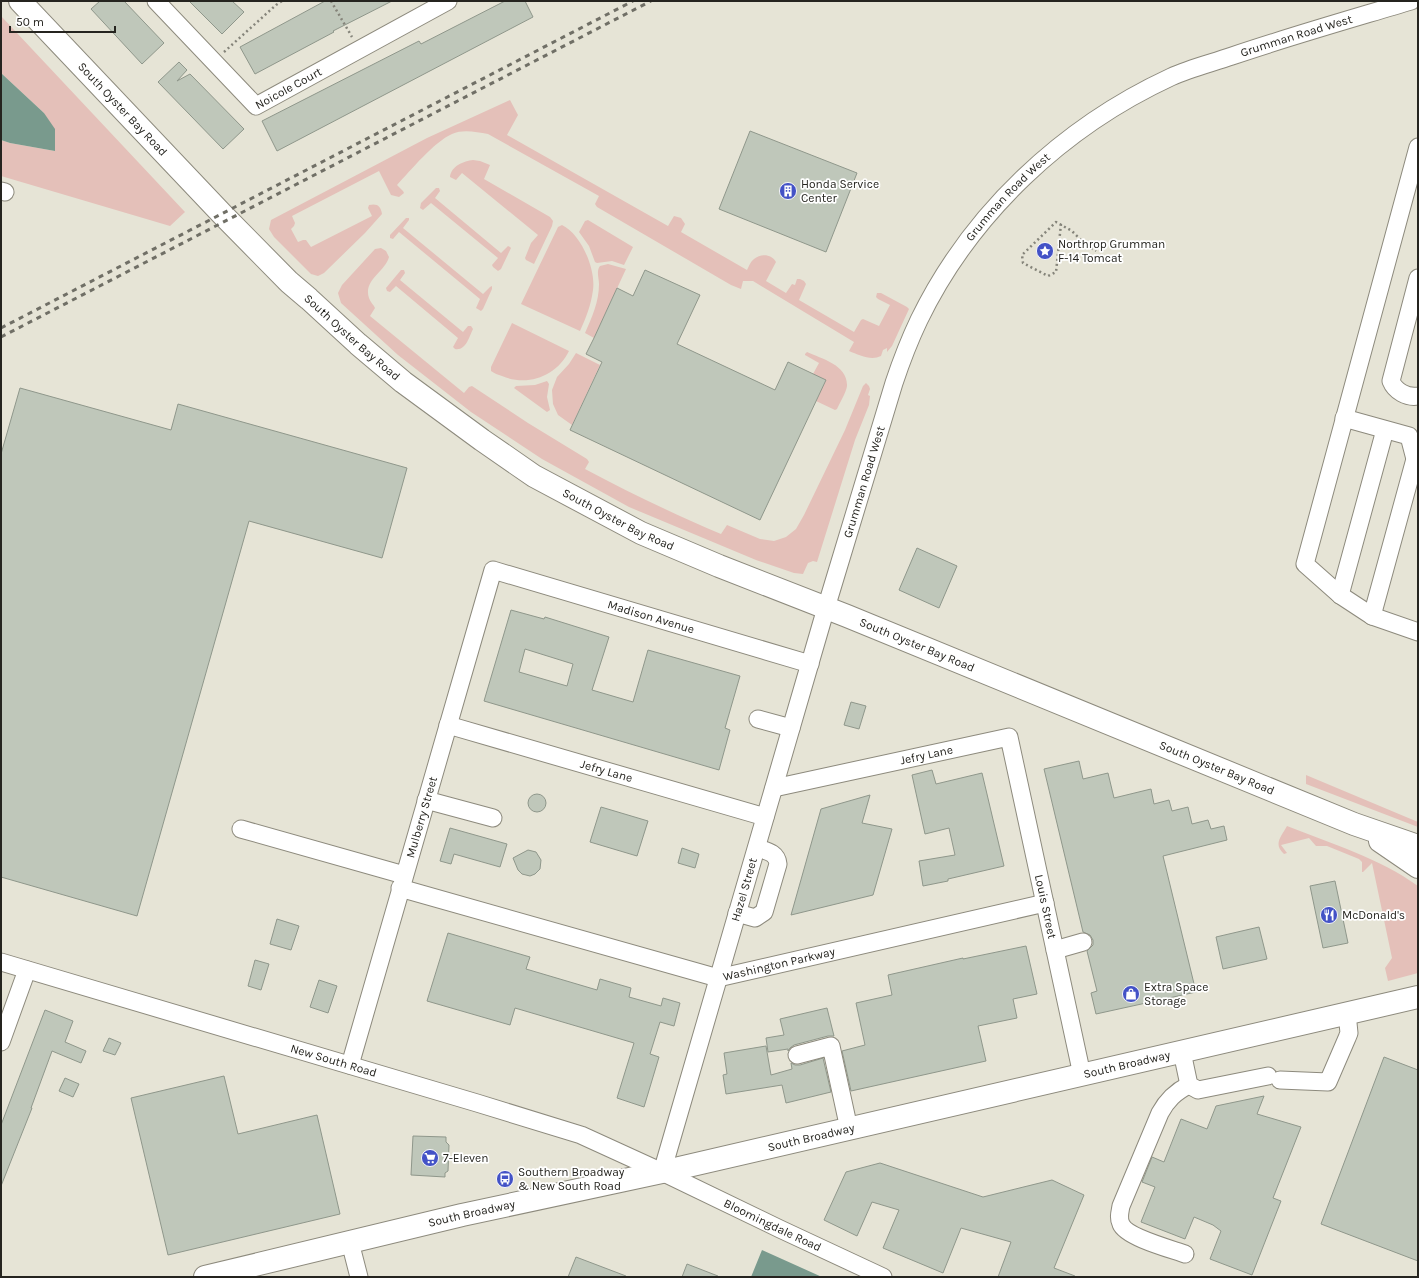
<svg xmlns="http://www.w3.org/2000/svg" width="1419" height="1278" font-family="Karla,sans-serif">
  <style>
    .green { fill: #e4c0b9 }
    .water { fill: #799a8d }
    .building { fill: #bfc7ba; stroke: #8f978b; fill-rule: evenodd }
    .lines { fill: none; stroke-linecap: round; stroke-linejoin: round }
    .minor-casing { stroke: #8d8a7d; stroke-width: 19 }
    .major-casing { stroke: #8d8a7d; stroke-width: 24 }
    .path { stroke: #85847a; stroke-width: 2.5; stroke-dasharray: 2 3; stroke-linecap: butt }
    .minor { stroke: #fff; stroke-width: 17 }
    .major { stroke: #fff; stroke-width: 22 }
    .rail { stroke: #706f66; stroke-width: 3; stroke-dasharray: 5 5; stroke-linecap: butt }
    .labels { text-anchor: middle; stroke-width: 3.5; stroke-linejoin: round; paint-order: stroke }
    .street-label { font-size: 12px; fill: #25241f; stroke: #fff }
    .poi-label { font-size: 12px; fill: #25241f; stroke: #fff; text-anchor: start }
  </style>
  <rect width="100%" height="100%" fill="#e6e4d6"/>
  <path class="green" d="M1,16L185,212L170,226L1,176V140L10,143L55,151L44,113L1,73Z
    M510,100L518,115L507,135L668,226L674,216L681,218L685,224L681,232L747,270C749,266 751,261 754,259C761,253 772,254 776,262L766,281L786,293L792,284L795,285L797,279H800L804,281L806,284L799,300L854,332L861,320L863,319L879,326L890,305L878,299L876,297L877,293H881L907,307L909,309L892,346L887,352V348L883,350L881,356C871,361 859,355 849,351L854,342L753,281H743L741,289L731,285L597,207L595,204L599,196L488,134C476,132 463,129 452,134C434,142 411,170 397,185L403,191L404,193L399,197L391,195L379,171L292,216L295,223L294,226L291,229L298,242L303,240H306L311,247L372,216L368,208L369,205C377,203 381,206 382,214L365,233L324,273L318,276L311,274L274,237L269,229L271,220L427,138Z
    M473,160L480,161L490,165L484,179L550,217L553,221L552,226L534,264L526,260L525,258L531,243L538,235L462,173L456,180L450,177C451,166 464,161 473,160Z
    M436,188H439L440,191L435,198L501,253L508,246L510,247L511,248L501,269L498,271L493,267L492,265L498,258L431,203L423,210L420,208L421,203Z
    M406,218H409V220L403,228L483,294L490,287L492,286V289L483,309L481,311L476,308L480,299L399,232L393,239L390,238V235Z
    M588,220L633,247L624,265L612,261L597,263L595,262L589,246L579,232L585,221Z
    M562,225C581,234 596,269 593,290C591,305 586,318 580,331L521,304L558,227Z
    M381,248L386,251L389,257C385,272 363,280 369,298C370,302 374,305 375,308L370,316L464,393L469,387L472,386L528,423L587,459L589,462L585,469C630,493 674,514 721,534L727,525L760,539L774,541L786,537L796,529L804,515L845,430L863,386L866,383L869,386L870,389L868,395L870,396L869,405L855,440L817,562L813,561L808,563L803,574L794,573L756,560L629,507L542,459L471,412L398,355L341,303L338,293L342,285L375,249Z
    M608,264L626,269L594,338L585,333C592,317 599,302 599,284C599,278 596,271 600,266Z
    M401,270H404L405,273L400,280L463,332L468,326H471L473,329C469,337 466,351 455,349L453,347L458,338L396,286L390,292L387,291L386,288Z
    M512,323L569,351C557,376 528,387 502,376C498,375 494,373 491,371V367Z
    M807,352C822,359 848,365 847,386C846,393 840,402 837,409L835,410L816,401L825,380L813,374L819,363L805,355V354Z
    M576,353L600,365L572,425L558,415L553,404L552,390L557,377L569,364Z
    M547,381L549,384L547,397L550,410L547,412L514,388L516,386L535,385Z
    M1306,775L1418,822V827L1306,784Z
    M1287,826C1332,844 1379,858 1418,886V973L1388,981L1385,968L1392,958L1372,863L1363,872H1362V862L1359,859L1327,846H1316L1309,838L1281,845L1287,853L1284,854C1273,844 1281,837 1287,826Z"/>
  <path class="water" d="M1,73L44,113L55,129V151L10,143L1,140Z
    M762,1250L822,1277H751Z"/>
  <path class="building" d="M100,1H124L164,43L142,64L91,9Z
    M189,1H232L244,12L222,34Z
    M325,1H392L333,31L334,32L255,74L240,47Z
    M505,1H525L533,17L277,151L262,121L419,41L421,44Z
    M179,62L187,70L177,81L190,74L244,129L223,149L158,82Z
    M750,131L857,173L826,252L719,209Z
    M645,270L700,295L677,344L775,390L788,362L826,380L760,520L570,430L602,362L586,354L594,338L617,288L633,296Z
    M20,388L171,430L178,404L407,468L382,558L249,521L137,916L1,877V454Z
    M917,548L957,566L939,608L899,590Z
    M511,610L544,619L545,617L609,637L592,690L633,702L648,650L740,676L725,728L730,730L719,770L484,701ZM525,649L573,664L567,686L519,672Z
    M851,702L866,706L859,729L844,725Z
    M1079,761L1083,779L1108,773L1114,798L1151,789L1154,804L1169,800L1172,811L1188,807L1192,824L1208,820L1211,829L1224,826L1227,840L1163,856L1196,992L1096,1014L1091,993L1097,991L1087,951L1093,945V940L1090,935L1083,932L1044,769Z
    M932,770L936,784L982,773L1004,866L948,879V881L923,886L919,861L955,855L949,828L925,834L912,775Z
    M528 803a9 9 0 1 1 18 0a9 9 0 1 1-18 0Z
    M870,795L862,823L892,829L873,895L791,915L821,809Z
    M601,807L648,821L637,856L590,842Z
    M450,828L507,844L500,867L454,854L451,864L440,861Z
    M682,848L699,854L695,868L678,863Z
    M528,850L536,852L541,860L540,869L535,874L530,876L522,874L518,870L513,858Z
    M1335,881L1348,943L1323,948L1310,886Z
    M277,919L299,926L291,950L270,944Z
    M1259,927L1267,959L1223,969L1216,937Z
    M448,933L530,957L526,969L597,990L600,979L631,988L629,997L661,1006L663,998L680,1003L674,1026L660,1022L650,1054L659,1057L644,1107L617,1098L634,1043L515,1008L510,1025L427,1001Z
    M1026,946L1037,994L1013,999L1017,1018L978,1026L986,1061L851,1091L842,1051L865,1045L856,1003L892,995L888,975L963,958V959Z
    M255,960L269,964L261,990L248,986Z
    M319,980L337,986L328,1013L310,1007Z
    M827,1008L834,1036H828L794,1045L790,1048L788,1051V1049L768,1052L766,1038L784,1035L780,1019Z
    M45,1010L73,1021L65,1042L86,1051L81,1063L52,1051L31,1108H32L1,1186V1125Z
    M109,1038L121,1043L115,1055L103,1051Z
    M766,1046L771,1075L792,1069L791,1063L795,1065H800L823,1058L831,1092L786,1103L782,1085L726,1094L723,1075L727,1074L724,1053Z
    M1384,1057L1418,1070V1261L1321,1224Z
    M224,1076L238,1134L317,1115L340,1214L168,1255L131,1098Z
    M65,1078L79,1084L73,1097L59,1091Z
    M1264,1096L1257,1114L1301,1127L1273,1198L1281,1201L1252,1275L1210,1259L1221,1231L1213,1225L1194,1217L1185,1239L1141,1222L1155,1187L1142,1182L1152,1157L1164,1162L1181,1119L1207,1129L1216,1106Z
    M413,1136L446,1137V1142L449,1145L448,1171L445,1173V1177L411,1175Z
    M880,1163L983,1197L1052,1180L1084,1195L1054,1268L1075,1276V1277H998L1011,1242L961,1228L943,1273L883,1248L899,1210L872,1202L857,1236L824,1220L846,1172Z
    M576,1257L626,1276V1277H568Z
    M687,1264L718,1276L717,1277H682Z"/>
  <g class="lines">
    <g class="minor-casing">
      <g id="minor">
        <path id="s1" d="M156,1L256,106L448,1"/>
        <path d="M1418,147L1305,564L1340,595L1372,616L1418,632"/>
        <path d="M1,191L5,192"/>
        <path d="M1418,278L1391,381C1395,391 1407,398 1418,396"/>
        <path d="M1344,418L1409,436L1415,459L1418,460"/>
        <path d="M1340,595L1385,430"/>
        <path d="M1372,616L1415,459"/>
        <path d="M758,719L791,728"/>
        <path id="s2" d="M448,725L765,817"/>
        <path id="s3" d="M774,788L1009,737L1082,1075"/>
        <path d="M426,800L493,818"/>
        <path d="M241,829L404,875"/>
        <path id="s4" d="M400,888L718,978L1045,903"/>
        <path d="M737,913L755,918L764,912L778,864C777,852 766,851 757,848"/>
        <path d="M1055,950L1083,942"/>
        <path id="s5" d="M1,962L477,1103L581,1135L662,1172L780,1229L883,1277"/>
        <path d="M1,1042L27,970"/>
        <path d="M1182,1052L1189,1085L1198,1090L1268,1076"/>
        <path d="M797,1055L831,1046L849,1129"/>
        <path id="s6" d="M350,1065L493,570L810,664"/>
        <path d="M1280,1080L1328,1082L1347,1038L1349,1033L1347,1013"/>
        <path id="s7" d="M662,1172L826,608L894,383C901,362 909,341 919,320C971,213 1063,127 1171,77C1190,68 1212,63 1232,56C1291,36 1351,19 1411,1"/>
        <path d="M350,1242L359,1277"/>
        <path d="M1185,1254C1171,1249 1126,1237 1121,1224C1118,1218 1120,1212 1121,1206L1160,1113C1167,1100 1175,1092 1189,1085"/>
      </g>
    </g>
    <g class="major-casing">
      <g id="major">
        <path id="s8" d="M20,1L222,214L289,282L309,299L358,344L403,382L482,440L534,476L641,533L719,566L847,616L1354,824L1418,846"/>
        <path d="M1380,841L1418,867"/>
        <path id="s9" d="M205,1277L462,1215L662,1172L1418,997"/>
      </g>
    </g>
    <path class="path" d="M331,1L352,37
      M224,52L276,5L282,1
      M1061,224L1056,272L1048,276L1023,263L1022,255L1056,222L1072,231L1086,245L1096,251"/>
    <use href="#minor" class="minor"/>
    <use href="#major" class="major"/>
    <path class="rail" d="M1,328L633,1
      M1,337L651,1"/>
  </g>
  <defs>
    <g id="building-disc" transform="scale(0.9)"><circle r="9.5" fill="#4352c6" stroke="#fff"/><path d="M-4-6H4V6H1V3H-1V6H-4ZM-2.5-4.3h1.7v1.8h-1.7ZM.8-4.3h1.7v1.8H.8ZM-2.5-1h1.7V.8h-1.7ZM.8-1h1.7V.8H.8Z" fill="#fff"/></g>
    <g id="sight-disc" transform="scale(0.9)"><circle r="9.5" fill="#4352c6" stroke="#fff"/><path d="M0-6L1.8-2.2L6-1.7L2.9 1.2L3.7 5.4L0 3.3L-3.7 5.4L-2.9 1.2L-6-1.7L-1.8-2.2Z" fill="#fff"/></g>
    <g id="restaurant-disc" transform="scale(0.9)"><circle r="9.5" fill="#4352c6" stroke="#fff"/><path d="M-5-6h1v4h1v-4h1v4h1v-4h1v5L-1.5 .5V6h-2V.5L-5-1ZM5-6V6H3V1.5H1.5Q1.5-4 5-6Z" fill="#fff"/></g>
    <g id="shop-disc" transform="scale(0.9)"><circle r="9.5" fill="#4352c6" stroke="#fff"/><path d="M-5-2.5h2.3a2.7 3.5 0 0 1 5.4 0H5L5.5 6h-11ZM-1.5-2.5h3a1.5 2.3 0 0 0-3 0Z" fill="#fff"/></g>
    <g id="supermarket-disc" transform="scale(0.9)"><circle r="9.5" fill="#4352c6" stroke="#fff"/><path d="M-6-5.5h2.5l.6 2H6L4.5 2H-2.5L-4.4-4H-6ZM-1.5 3.2a1.3 1.3 0 1 0 .1 0ZM3 3.2a1.3 1.3 0 1 0 .1 0Z" fill="#fff"/></g>
    <g id="bus-disc" transform="scale(0.9)"><circle r="9.5" fill="#4352c6" stroke="#fff"/><path d="M-5-6H5V4H4V6H2V4H-2V6H-4V4H-5ZM-3.5-4V0h7V-4ZM-3.5 1.2v1.5H-2V1.2ZM2 1.2v1.5H3.5V1.2Z" fill="#fff"/></g>
  </defs>
  <g fill-rule="evenodd">
    <use href="#building-disc" x="788" y="191"/>
    <use href="#sight-disc" x="1045" y="251"/>
    <use href="#restaurant-disc" x="1329" y="915"/>
    <use href="#shop-disc" x="1131" y="994"/>
    <use href="#supermarket-disc" x="430" y="1158"/>
    <use href="#bus-disc" x="505" y="1179"/>
  </g>
  <g class="labels">
    <g class="street-label">
      <text dy="4" stroke="none"><textPath href="#s7" startOffset="1379">Grumman Road West</textPath></text>
      <text dy="4" stroke="none"><textPath href="#s1" startOffset="182">Noicole Court</textPath></text>
      <text dy="4" stroke="none"><textPath href="#s8" startOffset="149">South Oyster Bay Road</textPath></text>
      <text dy="4" stroke="none"><textPath href="#s7" startOffset="1043">Grumman Road West</textPath></text>
      <text dy="4" stroke="none"><textPath href="#s8" startOffset="473">South Oyster Bay Road</textPath></text>
      <text dy="4" stroke="none"><textPath href="#s7" startOffset="719">Grumman Road West</textPath></text>
      <text dy="4" stroke="none"><textPath href="#s8" startOffset="797">South Oyster Bay Road</textPath></text>
      <text dy="4" stroke="none"><textPath href="#s6" startOffset="680">Madison Avenue</textPath></text>
      <text dy="4" stroke="none"><textPath href="#s8" startOffset="1121">South Oyster Bay Road</textPath></text>
      <text dy="4" stroke="none"><textPath href="#s3" startOffset="156">Jefry Lane</textPath></text>
      <text dy="4" stroke="none"><textPath href="#s8" startOffset="1445">South Oyster Bay Road</textPath></text>
      <text dy="4" stroke="none"><textPath href="#s2" startOffset="165">Jefry Lane</textPath></text>
      <text dy="4" stroke="none"><textPath href="#s6" startOffset="258">Mulberry Street</textPath></text>
      <text dy="4" stroke="none"><textPath href="#s7" startOffset="294">Hazel Street</textPath></text>
      <text dy="4" stroke="none"><textPath href="#s3" startOffset="414">Louis Street</textPath></text>
      <text dy="4" stroke="none"><textPath href="#s4" startOffset="393">Washington Parkway</textPath></text>
      <text dy="4" stroke="none"><textPath href="#s5" startOffset="347">New South Road</textPath></text>
      <text dy="4" stroke="none"><textPath href="#s9" startOffset="946">South Broadway</textPath></text>
      <text dy="4" stroke="none"><textPath href="#s9" startOffset="622">South Broadway</textPath></text>
      <text dy="4" stroke="none"><textPath href="#s9" startOffset="274">South Broadway</textPath></text>
      <text dy="4" stroke="none"><textPath href="#s5" startOffset="817">Bloomingdale Road</textPath></text>
    </g>
    <g class="poi-label">
      <text x="801" y="188">Honda Service<tspan x="801" dy="14">Center</tspan></text>
      <text x="1058" y="248">Northrop Grumman<tspan x="1058" dy="14">F-14 Tomcat</tspan></text>
      <text x="1342" y="919">McDonald's</text>
      <text x="1144" y="991">Extra Space<tspan x="1144" dy="14">Storage</tspan></text>
      <text x="443" y="1162">7-Eleven</text>
      <text x="518" y="1176">Southern Broadway<tspan x="518" dy="14">&amp; New South Road</tspan></text>
    </g>
  </g>
  <rect width="1419" height="1278" fill="none" stroke="#25241f" stroke-width="4"/>
  <path d="M10 26v6h105v-6" fill="none" stroke="#25241f" stroke-width="2"/>
  <text x="16" y="26" font-size="12" fill="#25241f" stroke="#ffffff" stroke-width="3" paint-order="stroke">50 m</text>
</svg>
